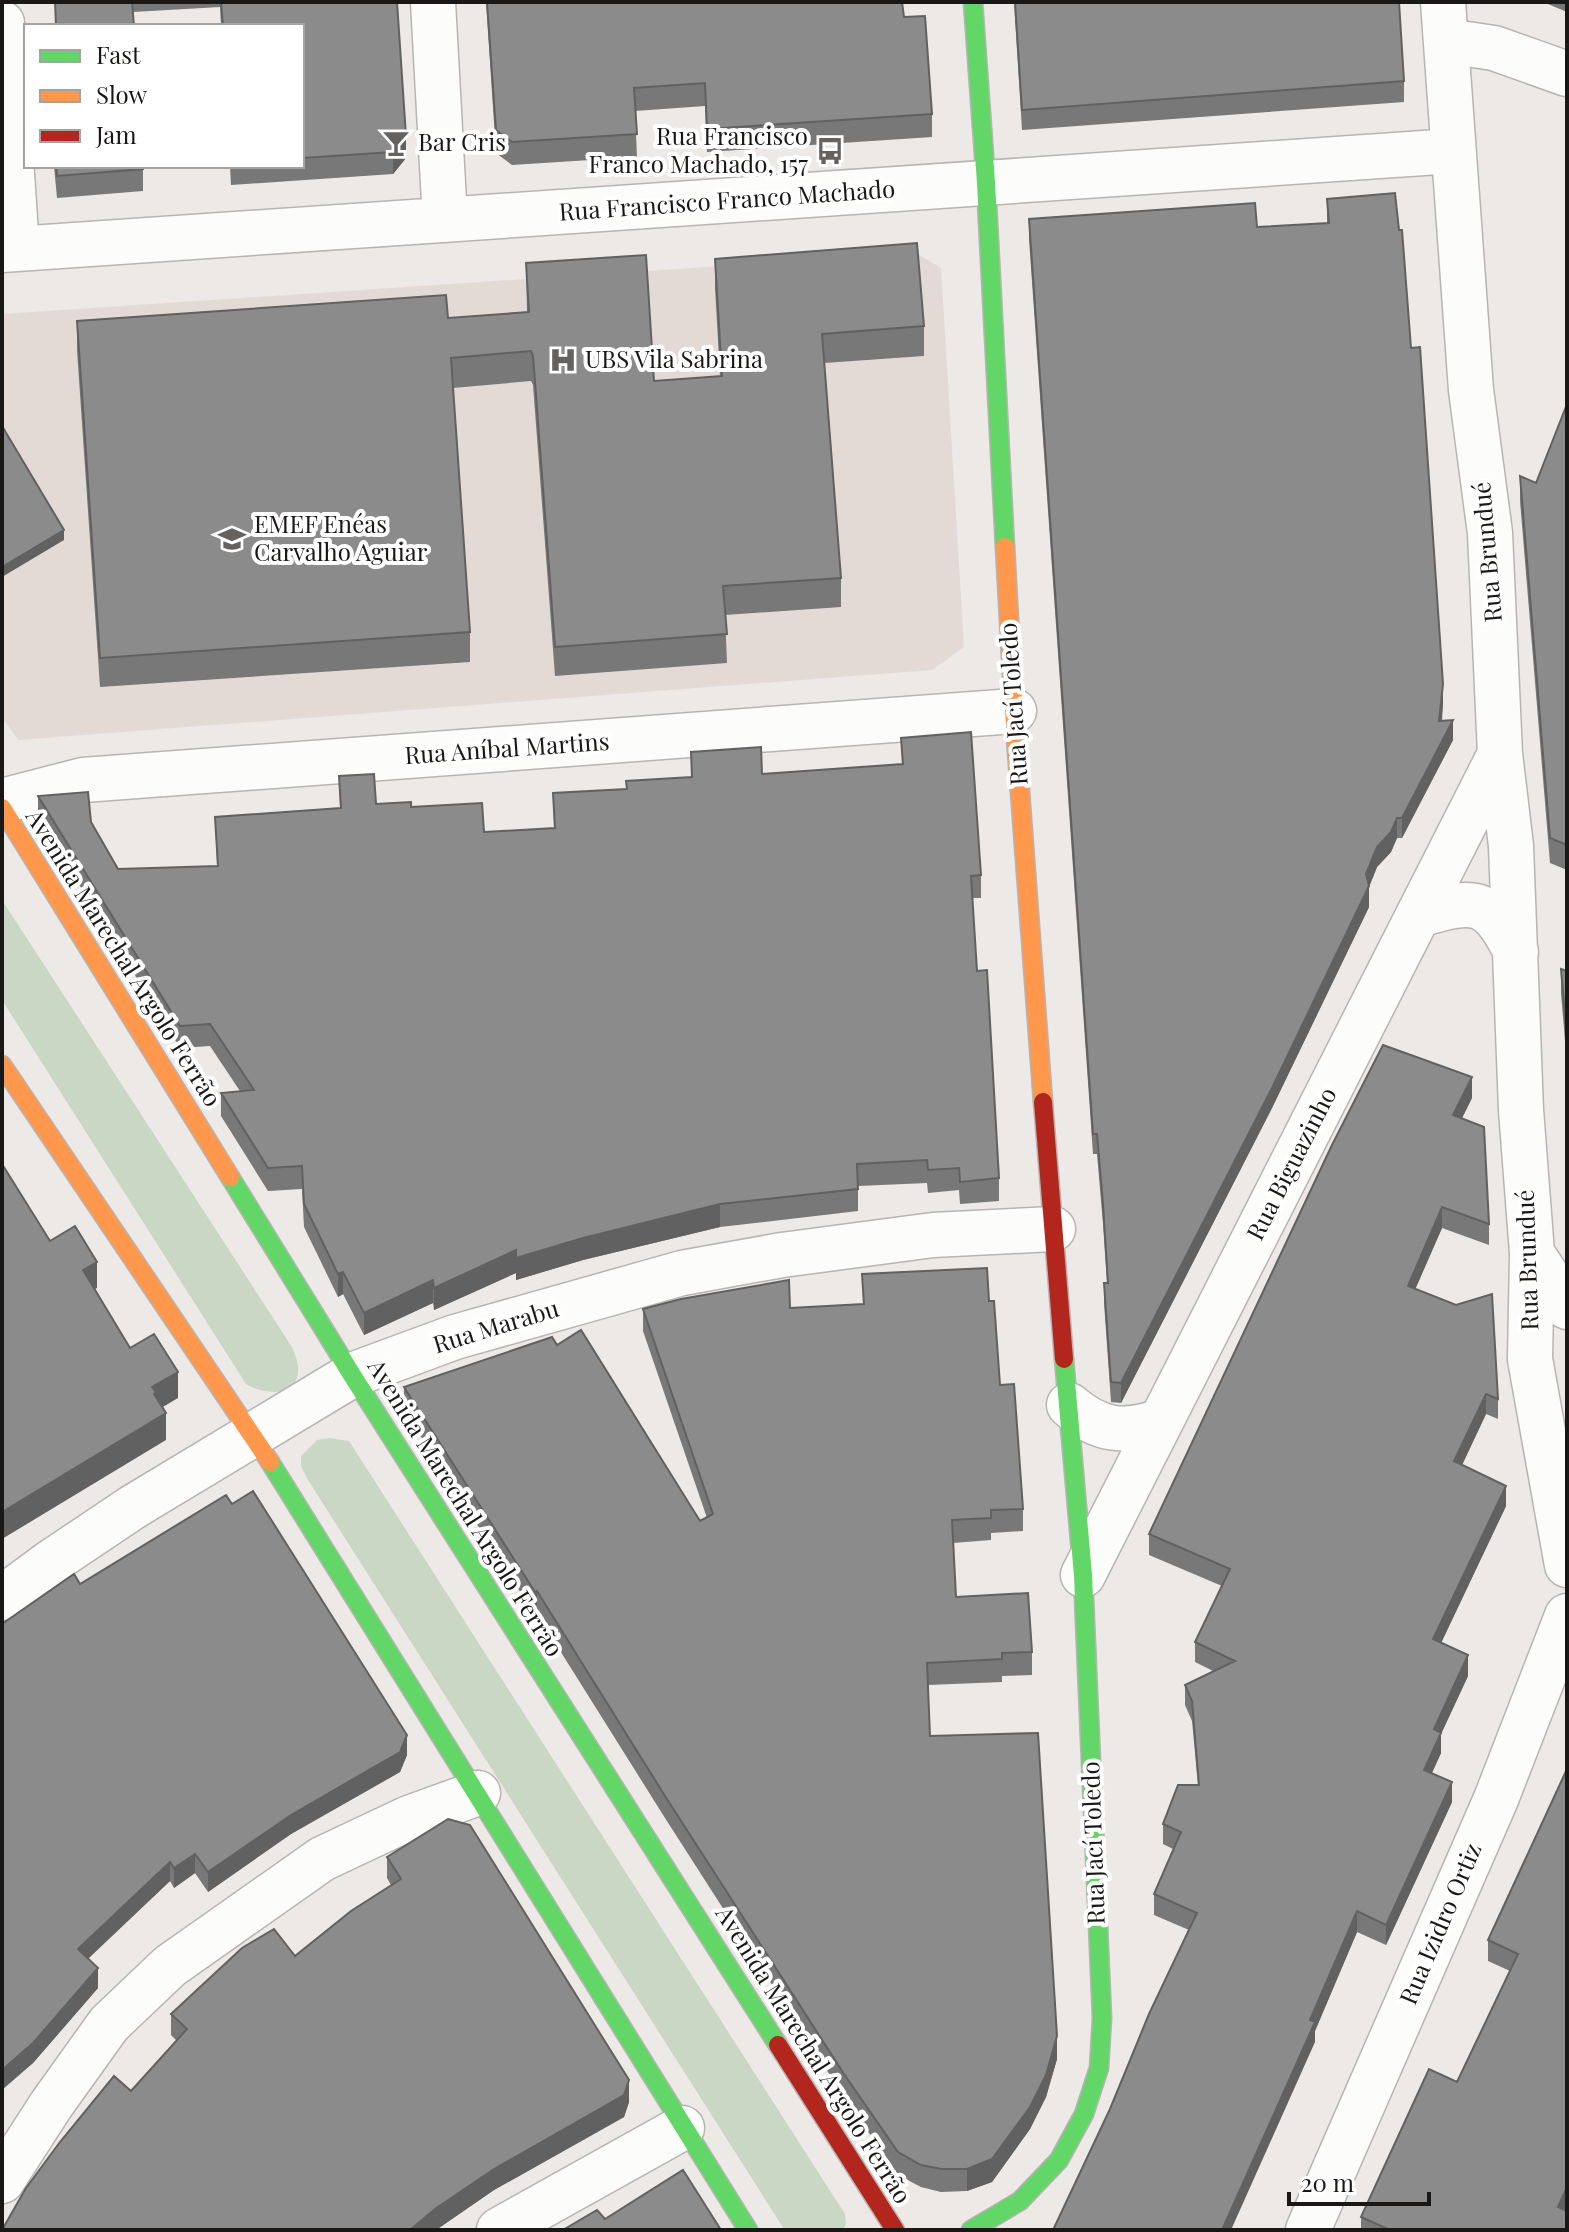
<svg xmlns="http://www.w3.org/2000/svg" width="1569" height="2232" font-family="'Playfair Display',serif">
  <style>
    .built { fill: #e3dad5 }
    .green { fill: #cbd7c5 }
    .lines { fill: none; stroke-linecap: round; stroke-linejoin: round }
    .street-casing { stroke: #b7b5b3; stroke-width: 47 }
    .fast-casing { stroke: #b7b5b3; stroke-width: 21 }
    .slow-casing { stroke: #b7b5b3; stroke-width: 21 }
    .jam-casing { stroke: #b7b5b3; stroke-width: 21 }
    .street { stroke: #fcfcfb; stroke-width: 44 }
    .fast { stroke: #63d668; stroke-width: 18 }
    .slow { stroke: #ff974d; stroke-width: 18 }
    .jam { stroke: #b3261e; stroke-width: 18 }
    .wall { fill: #787878 }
    .shaded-wall { fill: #626161 }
    .building { fill: #8c8b8b; stroke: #626161; stroke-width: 2 }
    .labels { text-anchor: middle; stroke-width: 8; stroke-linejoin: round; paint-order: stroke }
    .poi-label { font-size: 24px; fill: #1a1816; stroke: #fff; text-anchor: start }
    .street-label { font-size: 24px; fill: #1a1816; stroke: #fff }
  </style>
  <rect width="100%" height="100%" fill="#ece9e7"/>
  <path class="built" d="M916,253L941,268L964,647L932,670L18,740L2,717V314Z"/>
  <path class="green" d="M2,900L292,1347C295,1355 299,1363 298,1372C296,1399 261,1394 246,1384L2,1000Z
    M330,1438L349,1441L845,2214L846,2224L843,2230L784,2229L308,1480L301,1466V1456L317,1440Z"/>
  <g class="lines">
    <g class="street-casing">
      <path id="street" d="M433,2L445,220
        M1443,2L1471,390L1490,533L1500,754L1511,846L1521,1110L1532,1253L1530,1359L1567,1565
        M2,23L17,249
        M1446,41L1494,48L1567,74
        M2,250L1453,151
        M2,801L83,780L1014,711
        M1419,915C1476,898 1489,898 1516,952
        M1532,1253L1567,1307
        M1069,1405C1099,1431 1123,1434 1161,1421
        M1083,1575L1500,754
        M2,1598L51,1562L133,1507L352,1375L455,1337L682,1273L782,1255L933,1235L1053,1229
        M2,2181L51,2105L109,2024L170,1966L322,1859L409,1818L478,1793
        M499,2230L682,2128
        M1308,2230L1496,1799L1567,1616"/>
    </g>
    <g class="fast-casing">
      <path id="fast" d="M973,2L986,183L1005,547
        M230,1177L352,1375L778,2045
        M270,1462L748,2230
        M971,2230L1020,2201L1059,2160L1084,2114L1099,2068L1102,2018L1083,1575L1064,1359"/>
    </g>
    <g class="slow-casing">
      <path id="slow" d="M1005,547L1014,711L1043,1102
        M2,808L230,1177
        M2,1065L270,1462"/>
    </g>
    <g class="jam-casing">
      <path id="jam" d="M1043,1102L1064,1359
        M778,2045L895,2230"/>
    </g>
    <use href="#street" class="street"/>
    <use href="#fast" class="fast"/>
    <use href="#slow" class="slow"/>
    <use href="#jam" class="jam"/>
  </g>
  <path class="wall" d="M55,2H397L406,158L393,174L231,185L230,166H302V26H221L220,7L133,12L134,26H55Z
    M486,2H902L904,17L932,114V137L707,152L705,106L635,111L637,157L512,165L496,153Z
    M1014,2H1399L1404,81V102L1022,130Z
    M1543,2H1567V12Z
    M54,166H143V191L57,198Z
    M1327,199L1411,348L1443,704L1442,721L1453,740L1402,838H1397L1391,852L1377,867L1369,887V907L1272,1108L1121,1403L1111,1402L1104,1303V1283H1107L1103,1224L1097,1154H1093L1029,239V219L1257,227L1327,223Z
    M715,259L924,326V356L824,363L841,578V607L725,615L727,663L555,676L533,385L531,381L453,388L470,632V662L100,687L77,350V321L448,318L527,312L526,263L654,381L720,376L715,288Z
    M1567,404V870L1550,863L1520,501V476L1536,483Z
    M901,738L981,875V898H972L977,971L999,1178V1201L960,1204L959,1190L928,1193L927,1183L858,1186V1211L720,1227L583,1260L516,1280V1273L434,1310L433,1303L364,1335L343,1294L338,1297L304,1227L302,1189L268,1191L221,1116V1093L240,1091L210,1046L180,1048L38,818V796L91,822L118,869L217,866L215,817L340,808L339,776L376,804L411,807L484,832L554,828L553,793L626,789L691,777V752L762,774L902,764Z
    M1561,969L1567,971V1065L1561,993Z
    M1472,1098L1462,1118L1489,1224V1245L1442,1228L1415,1289L1498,1399V1419L1486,1414L1462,1465L1506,1506L1441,1643L1468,1676L1441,1734V1753L1432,1773L1452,1802L1386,1945L1357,1932L1315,2031V2042L1110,2109L1189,1930L1154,1915V1894L1173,1849L1163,1844V1824L1198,1785L1192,1721L1185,1705V1685L1213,1671L1195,1662V1642L1222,1586L1149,1555V1534Z
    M862,1274L989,1301L1000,1385L1023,1509V1531L991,1533V1540L953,1543L956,1597L1032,1652V1675L1002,1676V1682L928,1685L930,1736L1057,2059L1046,2097L1030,2129L992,2182L967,2191L941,2192L921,2187L898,2175L844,2097L665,1818L537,1614L535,1615L404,1410V1387L557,1345L700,1521L707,1518L643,1331V1309L790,1308L863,1304Z
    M80,1584L407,1755L400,1772L291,1834L208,1892L195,1873L174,1888L170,1881L89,1958L98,1988L33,2063L5,2086Z
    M1567,1769L1566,2210L1567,2230H1361V2217L1457,2082L1510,1971L1488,1961V1940Z
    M387,1857L629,2102L624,2117L494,2190L436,2230H2L177,2041L171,2035V2014L295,1956L391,1885L387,1878Z"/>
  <path class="shaded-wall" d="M406,136V158L393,174V152Z
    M64,530V540L2,577V567Z
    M1443,684V704L1439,741V721Z
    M1453,720V740L1402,838V818Z
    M1397,818V838L1391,852L1377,867L1369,887V907L1272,1108L1121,1403V1383L1366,874L1377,847Z
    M1472,1077V1098L1453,1136V1115Z
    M720,1204V1227L583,1260L516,1280V1258L583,1238Z
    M1442,1207V1228L1408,1306V1286Z
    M516,1250V1273L434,1310V1288Z
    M97,1262V1288L83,1296V1270Z
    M343,1272V1294L338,1297V1274Z
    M433,1280V1303L364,1335V1313Z
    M178,1372V1398L156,1411L152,1387Z
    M1486,1394V1414L1454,1482V1461Z
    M166,1413V1440L2,1539V1512Z
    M1506,1486V1506L1433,1660V1639Z
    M537,1591V1614L535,1615V1592Z
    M1468,1655V1676L1441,1734V1753L1424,1790V1770L1434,1729Z
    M407,1735V1755L400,1772L291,1834L208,1892V1872Z
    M1452,1782V1802L1386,1945V1925Z
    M195,1854V1873L174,1888V1868Z
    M170,1862V1881L78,1968V1949Z
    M1357,1911V1932L1315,2031V2042L1231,2230H1222Z
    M98,1968V1988L33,2063L2,2090V2070Z
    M1057,2036V2059L1046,2097L1030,2129L992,2182L967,2191V2169Z
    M629,2080V2102L624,2117L494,2190L436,2230H410L435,2209Z
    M1567,2187V2208L1558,2228V2207Z"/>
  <path class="building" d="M55,2H132L134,26H56Z
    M221,2H397L406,136L393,152L302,158V26H223Z
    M487,2H902L904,17L925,16L932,114L707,129L705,83L634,88L637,134L512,142L496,130Z
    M1015,2H1399L1404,81L1022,110Z
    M56,166H143V169L57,176Z
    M1395,193L1399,230H1402L1411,348L1420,347L1443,684L1439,721L1453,720L1402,818H1397L1391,832L1377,847L1366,874L1369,886L1272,1088L1121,1383L1111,1382L1104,1283H1108L1103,1204L1097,1134H1093L1029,219L1255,203L1257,227L1329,223L1327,199Z
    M917,243L924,326L822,334L841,578L723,586L727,634L555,647L533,356L531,351L451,358L470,632L100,658L77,321L446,295L448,318L529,312L526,263L646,255L654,381L722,376L715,259Z
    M1567,404V845L1550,838L1520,476L1536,483Z
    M2,426L64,530L2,567Z
    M971,732L981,875L971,876L977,971L987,970L999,1178L960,1182L959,1168L928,1170L927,1160L857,1164L858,1189L720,1204L583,1238L516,1258V1250L434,1288L433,1280L364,1313L343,1272L338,1274L304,1204L302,1166L268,1168L221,1093L254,1090L210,1024L180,1026L38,796L88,792L91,822L118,869L218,866L215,817L341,808L339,776L374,774L376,804L411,802V807L482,803L484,832L555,828L553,793L627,789L626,781L692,777L691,752L761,747L762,774L903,764L901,738Z
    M1561,969L1567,971V1041Z
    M1383,1045L1472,1077L1453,1115L1484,1127L1489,1224L1442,1207L1408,1286L1456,1305L1492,1294L1498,1399L1486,1394L1454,1461L1506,1486L1433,1639L1468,1655L1434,1729L1441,1733L1424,1770L1452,1782L1386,1925L1357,1911L1310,2020L1315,2022L1222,2230H1053L1110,2109L1149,2014L1197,1913L1154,1894L1181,1832L1163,1824L1178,1785H1199L1192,1701L1185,1685L1235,1661L1195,1642L1230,1569L1149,1534L1332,1145Z
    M2,1164L50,1241L75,1226L97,1262L83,1270L130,1348L154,1334L178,1372L152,1387L156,1392L154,1394L166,1413L2,1512Z
    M987,1268L989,1301H994L1000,1385L1014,1384L1023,1509L991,1510V1518L952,1520L956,1597L1028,1593L1032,1652L1002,1653V1659L927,1663L930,1736L1038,1733L1057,2036L1046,2075L1030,2107L992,2159L967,2169H941L921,2165L898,2152L844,2074L665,1796L537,1591L535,1592L404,1387L552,1337L557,1345L581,1330L700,1521L713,1514L643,1309L681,1299L789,1280L790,1308L864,1304L862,1274Z
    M253,1491L407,1735L400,1752L291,1815L208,1872L195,1854L174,1868L170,1862L78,1949L98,1968L33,2043L2,2070V1624L74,1574L80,1584L226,1495L232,1504Z
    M1567,1769V2187L1558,2207L1567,2211V2230H1387L1388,2229L1361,2217L1429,2069L1457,2082L1518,1954L1488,1940Z
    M448,1819L470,1825L629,2080L624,2095L494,2169L435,2209L410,2230H2L26,2188L60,2142L114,2076L131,2091L187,2029L171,2014L242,1948L274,1929L295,1956L351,1911L401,1879L387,1857Z
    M683,2170L721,2230H563L597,2210L605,2219Z"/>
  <defs>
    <g id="bar-bare" transform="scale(2.16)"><path d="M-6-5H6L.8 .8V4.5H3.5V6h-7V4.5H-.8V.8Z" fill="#64615f" stroke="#fff" stroke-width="2.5" paint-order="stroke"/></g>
    <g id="bus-bare" transform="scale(2.16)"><path d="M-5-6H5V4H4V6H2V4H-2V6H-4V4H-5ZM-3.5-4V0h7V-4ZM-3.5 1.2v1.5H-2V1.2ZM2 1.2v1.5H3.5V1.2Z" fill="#64615f" stroke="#fff" stroke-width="2.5" paint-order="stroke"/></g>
    <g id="hospital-bare" transform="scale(2.16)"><path d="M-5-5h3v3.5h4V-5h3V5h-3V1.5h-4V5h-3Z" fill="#64615f" stroke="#fff" stroke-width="2.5" paint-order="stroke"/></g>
    <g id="school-bare" transform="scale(2.16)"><path d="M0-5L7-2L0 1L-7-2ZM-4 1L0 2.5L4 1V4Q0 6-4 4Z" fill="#64615f" stroke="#fff" stroke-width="2.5" paint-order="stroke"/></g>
  </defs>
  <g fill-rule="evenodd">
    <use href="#bar-bare" x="396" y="143"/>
    <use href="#bus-bare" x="830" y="151"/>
    <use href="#hospital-bare" x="563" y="360"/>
    <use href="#school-bare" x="232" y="539"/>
  </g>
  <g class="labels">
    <g class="poi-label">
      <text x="808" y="145" text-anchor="end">Rua Francisco<tspan x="808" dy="28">Franco Machado, 157</tspan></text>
      <text x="418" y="151">Bar Cris</text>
      <text x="585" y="368">UBS Vila Sabrina</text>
      <text x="254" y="533">EMEF Enéas<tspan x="254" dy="28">Carvalho Aguiar</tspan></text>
    </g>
    <g class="street-label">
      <text transform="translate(727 201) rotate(-4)" y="8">Rua Francisco Franco Machado</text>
      <text transform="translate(1488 552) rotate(-95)" y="8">Rua Brundué</text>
      <text transform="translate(1014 704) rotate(-94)" y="8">Rua Jací Toledo</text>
      <text transform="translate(507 749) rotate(-4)" y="8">Rua Aníbal Martins</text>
      <text transform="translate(123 958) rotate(58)" y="8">Avenida Marechal Argolo Ferrão</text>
      <text transform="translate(1292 1164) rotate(-63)" y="8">Rua Biguazinho</text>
      <text transform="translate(1528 1260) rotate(-92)" y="8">Rua Brundué</text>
      <text transform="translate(496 1327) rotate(-17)" y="8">Rua Marabu</text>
      <text transform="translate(465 1508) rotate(58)" y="8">Avenida Marechal Argolo Ferrão</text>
      <text transform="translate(1094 1843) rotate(-92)" y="8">Rua Jací Toledo</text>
      <text transform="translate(1441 1924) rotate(-67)" y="8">Rua Izidro Ortiz</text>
      <text transform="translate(813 2055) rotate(58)" y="8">Avenida Marechal Argolo Ferrão</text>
    </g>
  </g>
  <rect width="1569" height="2232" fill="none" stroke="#1a1816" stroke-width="8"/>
  <rect x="24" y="24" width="280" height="144" fill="#ffffff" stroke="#a3a3a2" stroke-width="2"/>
  <rect x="40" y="50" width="40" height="12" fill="#63d668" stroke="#a3a3a2" stroke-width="2"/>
  <text x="96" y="64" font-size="24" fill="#1a1816">Fast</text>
  <rect x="40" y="90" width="40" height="12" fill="#ff974d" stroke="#a3a3a2" stroke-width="2"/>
  <text x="96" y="104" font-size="24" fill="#1a1816">Slow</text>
  <rect x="40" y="130" width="40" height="12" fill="#b3261e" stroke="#a3a3a2" stroke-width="2"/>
  <text x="96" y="144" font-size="24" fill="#1a1816">Jam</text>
  <path d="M1289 2192v12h140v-12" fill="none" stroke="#1a1816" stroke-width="4"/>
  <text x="1301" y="2192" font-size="24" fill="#1a1816" stroke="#ffffff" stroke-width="6" paint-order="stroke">20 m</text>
</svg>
